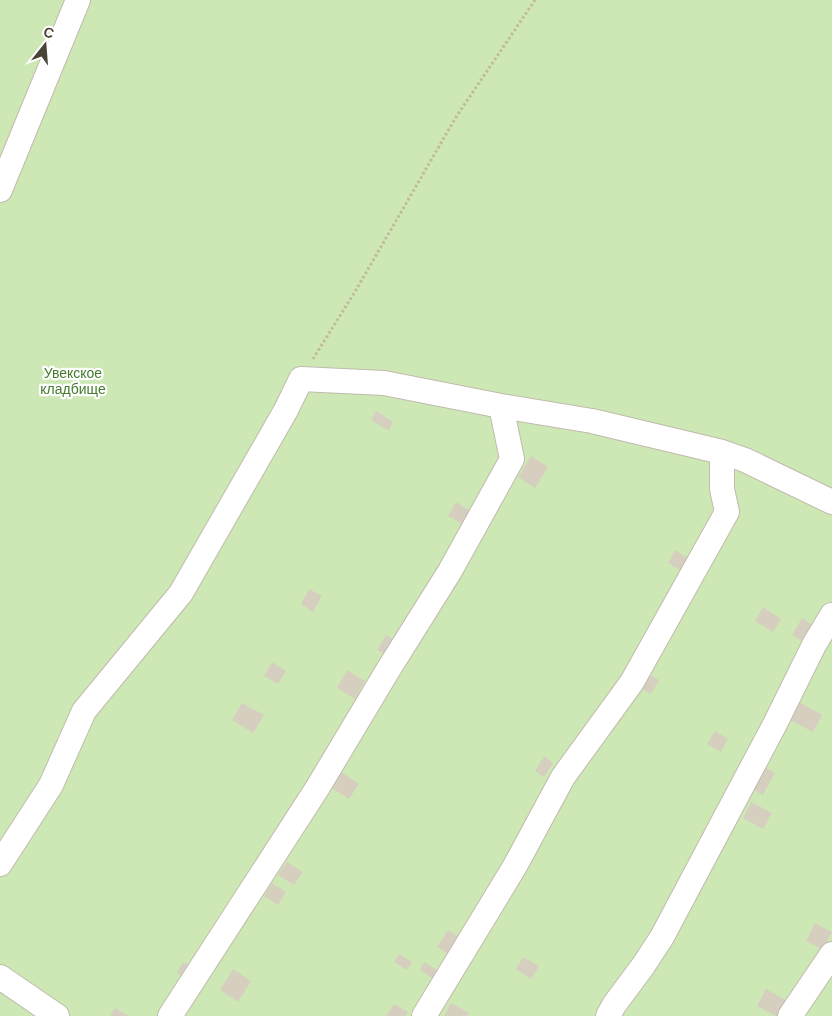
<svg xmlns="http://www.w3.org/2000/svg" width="832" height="1016" font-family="'Work Sans',sans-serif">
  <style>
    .green { fill: #cde8b4 }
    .building { fill: #d6cfc0 }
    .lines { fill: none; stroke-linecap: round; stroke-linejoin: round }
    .minor-casing { stroke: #c0bbad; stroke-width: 26 }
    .path { stroke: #c2b89e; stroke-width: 3; stroke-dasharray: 2.5 2.5; stroke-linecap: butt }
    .minor { stroke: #fff; stroke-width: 24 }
    .labels { text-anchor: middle; stroke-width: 4.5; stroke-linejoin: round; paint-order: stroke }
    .park-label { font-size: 14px; fill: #447a2c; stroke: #fff }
  </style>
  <rect width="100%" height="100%" fill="#f5f2ea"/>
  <path class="green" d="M0,0H832V1016H0Z"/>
  <path class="building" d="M376,411L393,422L389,431L371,420Z
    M531,456L548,467L535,488L518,477Z
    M456,502L472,512L464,525L448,516Z
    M675,550L691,560L684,572L668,563Z
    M309,589L322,596L313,612L301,604Z
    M763,607L781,619L773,632L755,621Z
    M802,618L812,625L802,641L792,635Z
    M386,635L398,642L390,657L377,650Z
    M272,662L286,671L278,684L264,676Z
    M347,670L365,681L355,699L337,688Z
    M645,672L659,680L651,694L637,686Z
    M799,702L822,715L813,732L790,720Z
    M242,703L264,715L253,733L232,720Z
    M715,731L728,739L721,752L707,744Z
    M544,756L553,763L544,777L535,771Z
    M763,766L775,773L763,795L751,788Z
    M340,771L359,784L349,799L330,787Z
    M751,802L772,813L763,829L743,818Z
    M287,862L303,872L294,885L278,875Z
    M272,883L286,892L278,905L264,896Z
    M815,923L832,932L823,950L806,941Z
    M448,930L464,940L453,957L437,947Z
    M399,954L412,962L407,970L394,962Z
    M523,957L539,966L531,979L516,969Z
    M183,962L194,968L187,980L177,973Z
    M424,962L437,970L432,978L420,970Z
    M233,969L251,981L238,1002L220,990Z
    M766,989L789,1002L781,1016H776L757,1006Z
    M451,1003L469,1013L467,1016H444Z
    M394,1004L408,1012L406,1016H386Z
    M115,1008L129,1016H110Z"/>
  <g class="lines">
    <g class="minor-casing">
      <path id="minor" d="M0,190L78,0
        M0,864L51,785L84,711L181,593L286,410L301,379L384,383L501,406L592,421L722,452L745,460L832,502
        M0,977L57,1016
        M170,1016L318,787L388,670L450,571L512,459L501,406
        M424,1016L515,866L563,777L632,682L727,512L722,489V452
        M608,1016L614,1005L643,966L662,937L775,724L814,645L832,615
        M790,1016L832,954"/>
    </g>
    <path class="path" d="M313,359L356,290L456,117L535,0"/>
    <use href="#minor" class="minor"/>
  </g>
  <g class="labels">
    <g class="park-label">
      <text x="73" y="378">Увекское<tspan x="73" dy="16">кладбище</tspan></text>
    </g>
  </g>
  <g transform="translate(45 45) rotate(17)" stroke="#ffffff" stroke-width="4" paint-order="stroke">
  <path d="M0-4L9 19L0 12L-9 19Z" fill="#494338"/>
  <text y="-8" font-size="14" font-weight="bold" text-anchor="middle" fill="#494338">С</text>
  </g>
</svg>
